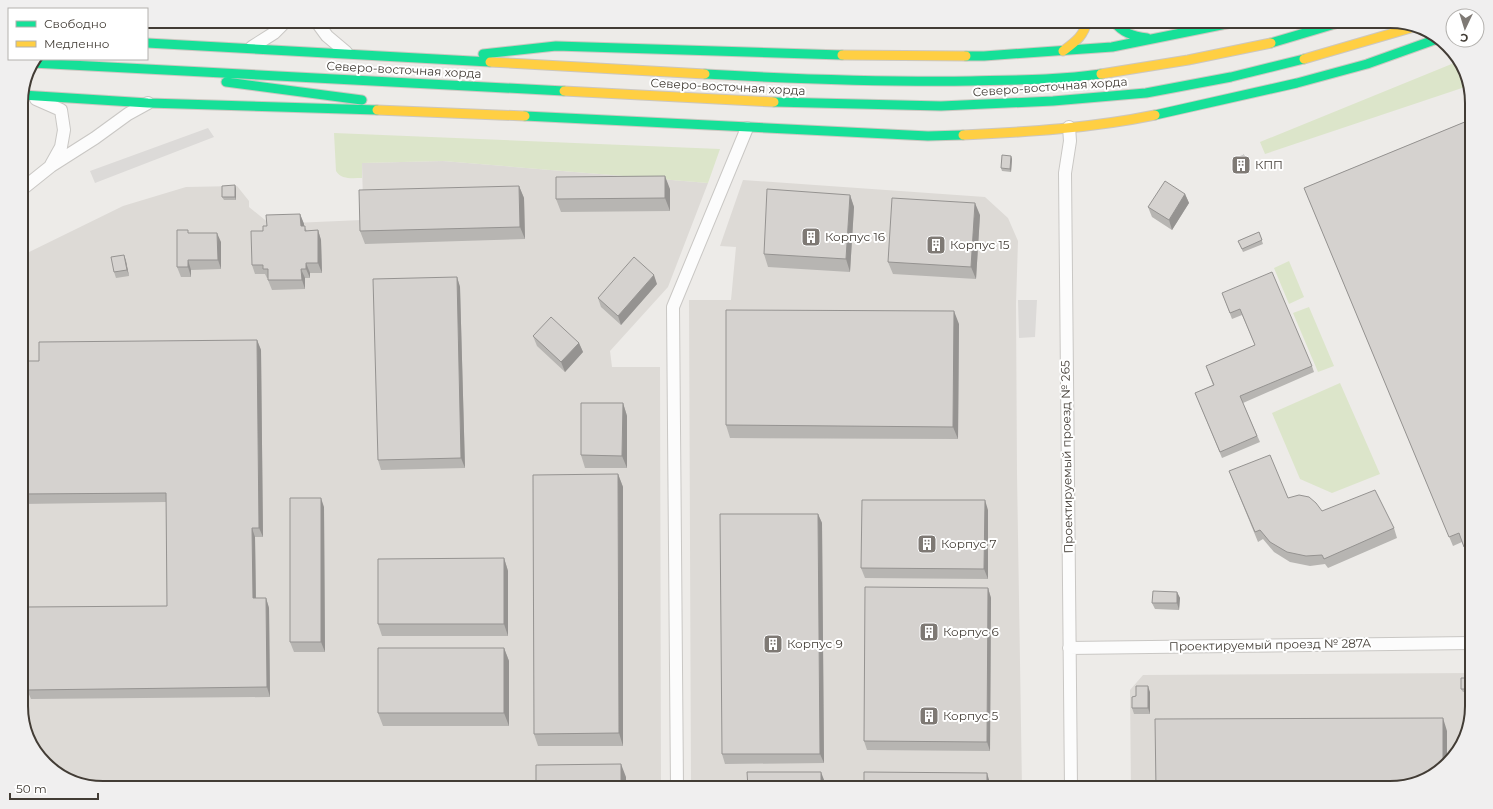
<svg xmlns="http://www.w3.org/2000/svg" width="1493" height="809" font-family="Montserrat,sans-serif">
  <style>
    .industrial { fill: #dddad6 }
    .green { fill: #dce5ca }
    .parking { fill: #dcdad8 }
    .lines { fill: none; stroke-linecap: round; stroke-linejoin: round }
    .street-casing { stroke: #c9c7c4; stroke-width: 14 }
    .fast-casing { stroke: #ccc7c0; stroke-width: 11 }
    .slow-casing { stroke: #ccc7c0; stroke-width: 11 }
    .street { stroke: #fcfcfc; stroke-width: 12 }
    .fast { stroke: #16e098; stroke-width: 9 }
    .slow { stroke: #ffcf43; stroke-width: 9 }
    .wall { fill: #b7b5b2 }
    .shaded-wall { fill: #959391 }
    .building { fill: #d5d2cf; stroke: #959391 }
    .labels { text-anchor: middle; stroke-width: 4; stroke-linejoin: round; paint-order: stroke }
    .street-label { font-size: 12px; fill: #423c35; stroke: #fff }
    .poi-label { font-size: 12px; fill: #423c35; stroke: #fff; text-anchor: start }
    .rim { fill: none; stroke: #423c35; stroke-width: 2 }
  </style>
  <rect width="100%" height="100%" fill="#edebe8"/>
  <path class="industrial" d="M443,161L708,183L668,287L610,351L612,367H660L661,788H103L67,779L35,752L21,711V256L123,206L186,187L237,186L249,201V207L270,224L362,220L363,202L362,163Z
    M743,180L985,197L1008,218L1018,241L1016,304L1017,474L1022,788H691L689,300H731L736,247L720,246Z
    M1472,673V706L1463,742L1431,777L1390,788H1131L1130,690L1143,675Z"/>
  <path class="green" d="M1459,61L1468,86L1265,154L1260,142Z
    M334,133L720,149L708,183L443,161L362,163V178C353,178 341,180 336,171Z
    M1289,261L1304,297L1289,304L1274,268Z
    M1309,307L1334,366L1318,372L1293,313Z
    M1340,383L1380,474L1332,493L1300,479L1272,413Z"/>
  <path class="parking" d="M208,128L214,137L95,183L90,171Z
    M1018,300H1037L1035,337L1019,338Z"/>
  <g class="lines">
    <g class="street-casing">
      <path id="street" d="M316,21L327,36L346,52
        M252,47L274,33L286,21
        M36,99L61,110L64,130L61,147L51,165
        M1069,127L1070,141L1065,173L1071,788
        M21,190L51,166L95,138L128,114L148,103
        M1069,648L1472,643
        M677,788L673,307L747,128"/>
    </g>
    <g class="fast-casing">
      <path id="fast" d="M1113,21C1123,33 1132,36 1147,38
        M147,43L490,62
        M1271,43L1345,21
        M483,54L556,46L842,55
        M966,56H984L1112,47L1241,21
        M32,63L564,91
        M705,74C794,79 883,82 971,81C1015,80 1058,80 1101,74
        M226,82L362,100
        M22,95L148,103L377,110
        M774,102L941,106L1053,101L1146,93L1231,77L1304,59
        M1155,115L1297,83L1367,64L1437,39
        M525,116L928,136L963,135"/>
    </g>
    <g class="slow-casing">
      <path id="slow" d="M1063,51C1075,42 1084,36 1087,21
        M842,55L966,56
        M1304,59L1414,27
        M490,62L705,74
        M1101,74L1188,60L1271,43
        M564,91L774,102
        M377,110L525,116
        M963,135C1028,132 1092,128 1155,115"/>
    </g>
    <use href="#street" class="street"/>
    <use href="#fast" class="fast"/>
    <use href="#slow" class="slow"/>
  </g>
  <path class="wall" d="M1472,119V555L1468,557L1462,542L1453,546L1304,188Z
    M1244,155L1248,167L1237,171L1236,168Z
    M1011,156L1012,159L1011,172L1002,171L1001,168Z
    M235,185L236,189V200H224L222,197Z
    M519,186L524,198L525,239L365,244L360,231Z
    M670,189V211L561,212L556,199Z
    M1185,194L1189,203L1172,230L1152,217L1148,207Z
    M850,195L854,207L850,272L768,267L764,254Z
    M300,214L304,224V226L307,231L318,230L321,240L322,273H310V278H305V289L272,290L268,280V278H267L265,274H255L252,265L263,231L267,226Z
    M980,215L976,279L893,274L888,262Z
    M1259,232L1263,244L1243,252L1238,241Z
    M189,233L221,242V269L191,270V277H181L177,267Z
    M124,255L126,261L129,276L116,278L114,272Z
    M457,277L460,287L465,468L381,470L378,460Z
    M657,284L621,325L601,307L598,298Z
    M1222,293L1312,366L1314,372L1243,403L1260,442L1222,458L1195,393L1213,385L1206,366L1255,345L1242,315L1232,319Z
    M959,324L958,439L730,438L726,425Z
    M533,336L579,343L583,352L565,372L537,346Z
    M257,340L261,350L263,537H255L256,598H266L269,608L270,697L31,699L27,690L167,606L166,502L21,504V361H39Z
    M623,403L627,416V468H585L581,455Z
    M1229,471L1288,498L1322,511L1394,528L1397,538L1328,568L1325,564L1310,566L1290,562L1274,552L1263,539L1258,542Z
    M618,474L623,487V746H538L534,734Z
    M324,507L325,652H294L290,642Z
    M988,510V579L865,578L861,568Z
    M818,514L822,523L824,763L725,764L722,754Z
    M504,558L508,571V636H382L378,624Z
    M988,588L991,598L990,751L867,750L864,741Z
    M1177,592L1180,598L1179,610L1155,609L1152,603Z
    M504,648L509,661V726H383L378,713Z
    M1472,678V692H1463L1461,689Z
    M1150,692V714H1134L1132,708Z"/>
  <path class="shaded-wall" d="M1011,156L1012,159L1011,172L1010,169Z
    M665,176L670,189V211L665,198Z
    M235,185L236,189V200L235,197Z
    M519,186L524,198L525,239L520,227Z
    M1185,194L1189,203L1172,230L1169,220Z
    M850,195L854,207L850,272L846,259Z
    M975,203L980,215L976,279L971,267Z
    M300,214L304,224V236L301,226Z
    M318,230L321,240L322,273L318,263Z
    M217,233L221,242V269L218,260Z
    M124,255L126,261L129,276L127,270Z
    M188,260L191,270V277L188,267Z
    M306,263L310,273V278L306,269Z
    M301,269L305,278V289L302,280Z
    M654,275L657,284L621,325L618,316Z
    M457,277L460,287L465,468L461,458Z
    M954,311L959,324L958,439L953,427Z
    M257,340L261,350L263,537L259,528Z
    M579,343L583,352L565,372L561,362Z
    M623,403L627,416V468L622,456Z
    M618,474L623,487V746L619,733Z
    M321,498L324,507L325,652L321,642Z
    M985,500L988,510V579L984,569Z
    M818,514L822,523L824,763L820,754Z
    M252,528L255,537L256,608L253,598Z
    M504,558L508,571V636L504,624Z
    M988,588L991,598L990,751L987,742Z
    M1177,592L1180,598L1179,610L1177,603Z
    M266,598L269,608L270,697L267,687Z
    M504,648L509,661V726L504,713Z
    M1148,686L1150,692V714L1148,708Z
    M1443,718L1447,731V760L1443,764Z
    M621,764L626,777V788H621Z
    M821,772L826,785V788H821Z
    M987,773L990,783V788H987Z"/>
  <path class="building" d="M1472,119V544L1464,547L1459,533L1449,537L1304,188Z
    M1002,155L1011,156L1010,169L1001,168Z
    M1244,155L1247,164L1236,168L1233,159Z
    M665,176V198L556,199V177Z
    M1165,181L1185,194L1169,220L1148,207Z
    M235,185V197H222V186Z
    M519,186L520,227L360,231L359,190Z
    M767,189L850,195L846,259L764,254Z
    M892,198L975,203L971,267L888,262Z
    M300,214L301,226H305V231L318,230V263H306V269H301L302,280H268V269H263V265H252L251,231H263V226H267L266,215Z
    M177,230H188V233H217L218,260H188V267H177Z
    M1259,232L1262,240L1242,249L1238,241Z
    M124,255L127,270L114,272L111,257Z
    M634,257L654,275L618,316L598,298Z
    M1272,272L1312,366L1240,396L1257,436L1220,452L1195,393L1214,385L1206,366L1255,345L1240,309L1230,313L1222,293Z
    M457,277L461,458L378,460L373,279Z
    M726,310L954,311L953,427L726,425Z
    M551,317L579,343L561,362L533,336Z
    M257,340L259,528H252L253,598H266L267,687L27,690L26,607L167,606L166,493L21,494V361H39V342Z
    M581,403H623L622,456L581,455Z
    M1270,455L1288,498L1299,495L1309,497L1316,503L1322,511L1375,490L1394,528L1324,559L1322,555L1306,556L1287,552L1270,542L1260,530L1255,532L1229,471Z
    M618,474L619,733L534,734L533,475Z
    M290,498H321V642H290Z
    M862,500H985L984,569L861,568Z
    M720,514H818L820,754H722Z
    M504,558V624H378V559Z
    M865,587L988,588L987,742L864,741Z
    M1153,591L1177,592V603H1152Z
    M378,648H504V713H378Z
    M1461,678H1472V689H1461Z
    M1136,686H1148V708H1132V697L1136,696Z
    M1443,718V764L1431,777L1390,788H1156L1155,719Z
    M621,764V788H536V765Z
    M747,772H821V788H748Z
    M864,772L987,773V788H864Z"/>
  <defs>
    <g id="building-square" transform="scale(1)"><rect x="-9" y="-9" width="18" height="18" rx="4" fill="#7e7974" stroke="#fff"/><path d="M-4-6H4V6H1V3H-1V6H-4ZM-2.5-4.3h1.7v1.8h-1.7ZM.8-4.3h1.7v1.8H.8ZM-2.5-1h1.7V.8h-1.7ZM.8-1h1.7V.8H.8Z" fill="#fff"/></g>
  </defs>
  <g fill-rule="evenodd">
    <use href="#building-square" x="1241" y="165"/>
    <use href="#building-square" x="811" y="237"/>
    <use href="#building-square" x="936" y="245"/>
    <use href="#building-square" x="927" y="544"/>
    <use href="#building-square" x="929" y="632"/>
    <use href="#building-square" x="773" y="644"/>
    <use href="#building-square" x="929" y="716"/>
  </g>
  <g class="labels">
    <g class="street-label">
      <text transform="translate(404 70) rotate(3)" y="4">Северо-восточная хорда</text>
      <text transform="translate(728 87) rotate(3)" y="4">Северо-восточная хорда</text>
      <text transform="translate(1050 87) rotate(-4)" y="4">Северо-восточная хорда</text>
      <text transform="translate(1067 457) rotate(-91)" y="4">Проектируемый проезд № 265</text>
      <text transform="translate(1270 645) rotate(-1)" y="4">Проектируемый проезд № 287А</text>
    </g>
    <g class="poi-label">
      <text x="1255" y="169">КПП</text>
      <text x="825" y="241">Корпус 16</text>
      <text x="950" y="249">Корпус 15</text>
      <text x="941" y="548">Корпус 7</text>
      <text x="943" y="636">Корпус 6</text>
      <text x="787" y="648">Корпус 9</text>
      <text x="943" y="720">Корпус 5</text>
    </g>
  </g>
  <path d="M0 0H1493V809H0ZM103 28H1390A75 75 0 0 1 1465 103V706A75 75 0 0 1 1390 781H103A75 75 0 0 1 28 706V103A75 75 0 0 1 103 28Z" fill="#f0efef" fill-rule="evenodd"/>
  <path class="rim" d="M103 28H1390A75 75 0 0 1 1465 103V706A75 75 0 0 1 1390 781H103A75 75 0 0 1 28 706V103A75 75 0 0 1 103 28Z"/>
  <rect x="8" y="8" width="140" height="52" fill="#ffffff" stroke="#b3b1ae"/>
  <rect x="16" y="21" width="20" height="6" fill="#16e098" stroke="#b3b1ae"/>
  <text x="44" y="28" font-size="12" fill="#423c35">Свободно</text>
  <rect x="16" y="41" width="20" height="6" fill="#ffcf43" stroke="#b3b1ae"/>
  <text x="44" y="48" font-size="12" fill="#423c35">Медленно</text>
  <g transform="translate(1465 28) rotate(184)"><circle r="19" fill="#ffffff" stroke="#b3b1ae"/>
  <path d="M0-3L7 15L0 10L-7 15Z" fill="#7e7974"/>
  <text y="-6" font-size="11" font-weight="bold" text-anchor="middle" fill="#423c35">С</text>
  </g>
  <path d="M10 793v6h88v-6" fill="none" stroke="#423c35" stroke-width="2"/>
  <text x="16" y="793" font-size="12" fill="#423c35" stroke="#ffffff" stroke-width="3" paint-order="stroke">50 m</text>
</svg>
